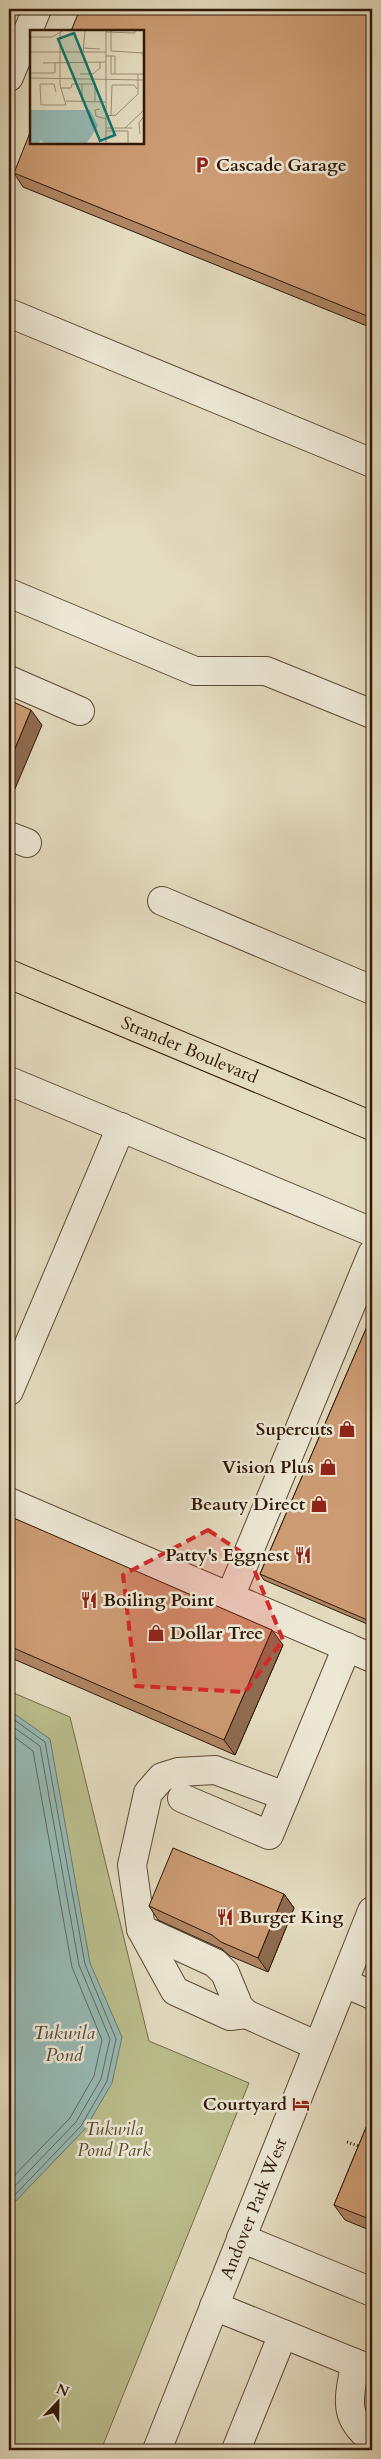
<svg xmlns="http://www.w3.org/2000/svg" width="381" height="2459" font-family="Cardo,serif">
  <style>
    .green { fill: #bbbe8d; stroke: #766b4a }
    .water { fill: #96bab6; stroke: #6d7970 }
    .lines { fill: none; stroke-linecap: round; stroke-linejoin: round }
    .shore { stroke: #63695e; stroke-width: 1 }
    .minor-casing { stroke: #5d4934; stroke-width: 30 }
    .major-casing { stroke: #301806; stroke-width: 30 }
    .path { stroke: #301806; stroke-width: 3; stroke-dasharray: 1 2.5; stroke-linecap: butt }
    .minor { stroke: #ede8d6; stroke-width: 28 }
    .major { stroke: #e4dcc0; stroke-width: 28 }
    .wall { fill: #af8563; stroke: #301806 }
    .shaded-wall { fill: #8f6c50; stroke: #301806 }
    .building { fill: #cc9b73; stroke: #301806 }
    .marked { fill: #d62828; fill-opacity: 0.2; stroke: #d62828; stroke-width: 4; stroke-dasharray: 10 6; stroke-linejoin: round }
    .labels { text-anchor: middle; stroke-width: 5; stroke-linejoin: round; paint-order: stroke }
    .poi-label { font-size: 18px; font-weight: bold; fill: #301806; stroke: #ede8d6; text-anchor: end }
    .street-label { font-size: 18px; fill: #301806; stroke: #ede8d6 }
    .park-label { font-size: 18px; font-style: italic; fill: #5a4a2e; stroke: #ede8d6 }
    .water-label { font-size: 19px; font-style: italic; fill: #4f493b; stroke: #ede8d6 }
    .inset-road { fill: none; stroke: #9c8e76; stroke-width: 1 }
    .view { fill: #0f766e; fill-opacity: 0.15; stroke: #0f766e; stroke-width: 2.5 }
    .inset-edge { fill: none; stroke: #301806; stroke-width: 2.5 }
  </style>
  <rect width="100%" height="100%" fill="#e4dcc0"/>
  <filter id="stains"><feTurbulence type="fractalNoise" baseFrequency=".004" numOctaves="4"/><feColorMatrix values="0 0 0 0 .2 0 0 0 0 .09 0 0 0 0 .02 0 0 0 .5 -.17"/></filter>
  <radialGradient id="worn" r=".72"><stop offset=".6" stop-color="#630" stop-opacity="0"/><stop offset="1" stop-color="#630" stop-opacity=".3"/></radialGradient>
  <path class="green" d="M9,1691L70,1717L149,2041L249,2083L101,2450H9Z"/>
  <path class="water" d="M9,1710L50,1739L90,1963L122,2037L112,2083L85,2129L9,2208Z"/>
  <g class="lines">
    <path class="shore" d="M9,1716L45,1742L85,1964L116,2039L107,2081L81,2126L9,2201
      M9,1724L40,1746L79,1965L110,2039L101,2079L76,2122L9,2192
      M9,1733L33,1751L72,1967L102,2040L94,2076L70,2118L9,2181"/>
    <g class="minor-casing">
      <g id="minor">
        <path d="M9,77L37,9"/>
        <path d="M9,313L372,463"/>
        <path d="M9,593L195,671H266L372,714"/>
        <path d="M9,680L80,711"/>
        <path d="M9,836L27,843"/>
        <path d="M162,901L372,990"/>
        <path d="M9,1081L372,1232"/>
        <path d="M9,1391L121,1127"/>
        <path d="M9,1502L372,1658"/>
        <path d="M230,1597L372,1254"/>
        <path d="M285,1796L215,1770L178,1772L162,1777L148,1793L132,1865L141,1929L215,1963L225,1973L239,2007L246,2014L318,2046"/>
        <path d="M182,1798L269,1835L347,1647"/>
        <path d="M141,1929L175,1991L230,2016L246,2014"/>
        <path d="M344,1983L372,1995"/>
        <path d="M241,2238L372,2292"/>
        <path d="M214,2306L372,2370"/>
        <path d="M355,2363C350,2398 341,2415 372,2440"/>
        <path id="s1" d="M157,2450L372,1911"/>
        <path d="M236,2450L283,2334"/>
      </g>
    </g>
    <g class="major-casing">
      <g id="major">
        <path id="s2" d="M9,974L372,1126"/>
      </g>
    </g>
    <path class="path" d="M347,2142L361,2147"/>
    <use href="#minor" class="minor"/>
    <use href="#major" class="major"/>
  </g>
  <path class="wall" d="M372,9V328L23,187L14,173Z
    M372,1315V1626L264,1580L260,1574Z
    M9,1516L283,1645L235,1755L9,1657Z
    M284,1894L294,1908L268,1972L230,1956L222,1949L158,1920L149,1906Z
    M372,2113V2231L345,2220L334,2205Z"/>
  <path class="shaded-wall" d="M31,710L42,725L9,803V763Z
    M272,1630L283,1645L235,1755L224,1740Z
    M284,1894L294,1908L268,1972L258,1958Z"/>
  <path class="building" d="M80,9H372V318L14,173L31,130V142H142V31H71Z
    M9,700L31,710L9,763Z
    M372,1315V1622L260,1574Z
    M9,1516L272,1630L224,1740L9,1646Z
    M173,1848L284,1894L258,1958L221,1942L212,1935L149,1906Z
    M372,2113V2220L334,2205Z"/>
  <path class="marked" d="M208,1530L249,1557L283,1640L245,1692L136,1686L123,1575Z"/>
  <defs>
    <g id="parking-bare" transform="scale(1.35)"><path d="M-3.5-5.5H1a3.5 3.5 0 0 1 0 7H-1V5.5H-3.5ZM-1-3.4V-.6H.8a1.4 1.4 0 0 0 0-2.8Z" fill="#8f2418" stroke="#ede8d6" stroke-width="2.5" paint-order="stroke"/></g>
    <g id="shop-bare" transform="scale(1.35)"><path d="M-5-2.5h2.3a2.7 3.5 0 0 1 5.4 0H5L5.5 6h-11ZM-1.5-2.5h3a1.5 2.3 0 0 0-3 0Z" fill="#8f2418" stroke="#ede8d6" stroke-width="2.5" paint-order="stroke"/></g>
    <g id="restaurant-bare" transform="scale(1.35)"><path d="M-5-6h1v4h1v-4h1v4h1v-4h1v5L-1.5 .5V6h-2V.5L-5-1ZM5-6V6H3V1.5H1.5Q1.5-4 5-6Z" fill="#8f2418" stroke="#ede8d6" stroke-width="2.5" paint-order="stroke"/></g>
    <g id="hotel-bare" transform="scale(1.35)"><path d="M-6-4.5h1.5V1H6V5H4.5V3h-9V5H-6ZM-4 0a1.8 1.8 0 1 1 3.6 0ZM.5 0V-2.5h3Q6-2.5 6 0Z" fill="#8f2418" stroke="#ede8d6" stroke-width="2.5" paint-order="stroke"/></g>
  </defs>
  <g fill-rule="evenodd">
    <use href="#parking-bare" x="202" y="165"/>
    <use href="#shop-bare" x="347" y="1429"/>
    <use href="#shop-bare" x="328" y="1467"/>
    <use href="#shop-bare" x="319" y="1504"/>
    <use href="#restaurant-bare" x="303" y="1555"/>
    <use href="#restaurant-bare" x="89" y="1600"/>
    <use href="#shop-bare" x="156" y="1633"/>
    <use href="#restaurant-bare" x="225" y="1917"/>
    <use href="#hotel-bare" x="301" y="2104"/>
  </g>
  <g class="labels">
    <g class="poi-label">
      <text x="216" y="171" text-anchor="start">Cascade Garage</text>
      <text x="333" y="1435">Supercuts</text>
      <text x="314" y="1473">Vision Plus</text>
      <text x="305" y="1510">Beauty Direct</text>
      <text x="289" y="1561">Patty's Eggnest</text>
      <text x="103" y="1606" text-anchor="start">Boiling Point</text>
      <text x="170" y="1639" text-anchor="start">Dollar Tree</text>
      <text x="239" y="1923" text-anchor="start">Burger King</text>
      <text x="287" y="2110">Courtyard</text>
    </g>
    <g class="street-label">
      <text dy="6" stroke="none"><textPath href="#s2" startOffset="196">Strander Boulevard</textPath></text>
      <text dy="6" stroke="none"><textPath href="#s1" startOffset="260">Andover Park West</textPath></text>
    </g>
    <g class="park-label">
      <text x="114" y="2135">Tukwila<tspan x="114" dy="21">Pond Park</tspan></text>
    </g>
    <g class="water-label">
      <text x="64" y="2039">Tukwila<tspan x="64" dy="22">Pond</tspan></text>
    </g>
  </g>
  <g transform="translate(30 30)">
    <rect width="114" height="114" fill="#e4dcc0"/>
    <path d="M0,80H60L68,96L56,114H14L11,110L8,114H0Z" fill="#96bab6"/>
    <path class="inset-road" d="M81,0V21L113,23L114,34M76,2L105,3V0M0,7H22L34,0M53,18L70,19M0,22H76M53,22L55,0M76,26H85V44H81V26M13,33L76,32M0,43H25V33M50,44H63L70,38V32M85,44H114M0,48L114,50M30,58H41L42,54H65V71M26,62L24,54H10L11,75H36L30,55V2M36,71L76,72M52,71V54M70,79L65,80L66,86L76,89M76,86L86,85L108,64V44M81,86L82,55H104L107,59M76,98H102M95,98L114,80M76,101H98V114M110,104L109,93L114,86M76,114V0"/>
    <path class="view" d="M44,3L85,105L70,111L28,9Z"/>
    <rect width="114" height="114" class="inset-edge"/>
  </g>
  <rect width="381" height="2459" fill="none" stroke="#e4dcc0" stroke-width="30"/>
  <rect x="10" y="10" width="361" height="2439" fill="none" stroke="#301806" stroke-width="2.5"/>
  <rect x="15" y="15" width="351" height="2429" fill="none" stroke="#301806"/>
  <g transform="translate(58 2402) rotate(22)" stroke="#ede8d6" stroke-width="4" paint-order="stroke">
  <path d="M0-4L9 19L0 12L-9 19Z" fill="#301806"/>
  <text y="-8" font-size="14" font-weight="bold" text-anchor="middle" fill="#301806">N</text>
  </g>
  <rect width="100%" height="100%" filter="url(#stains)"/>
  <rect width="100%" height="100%" fill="url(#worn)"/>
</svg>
